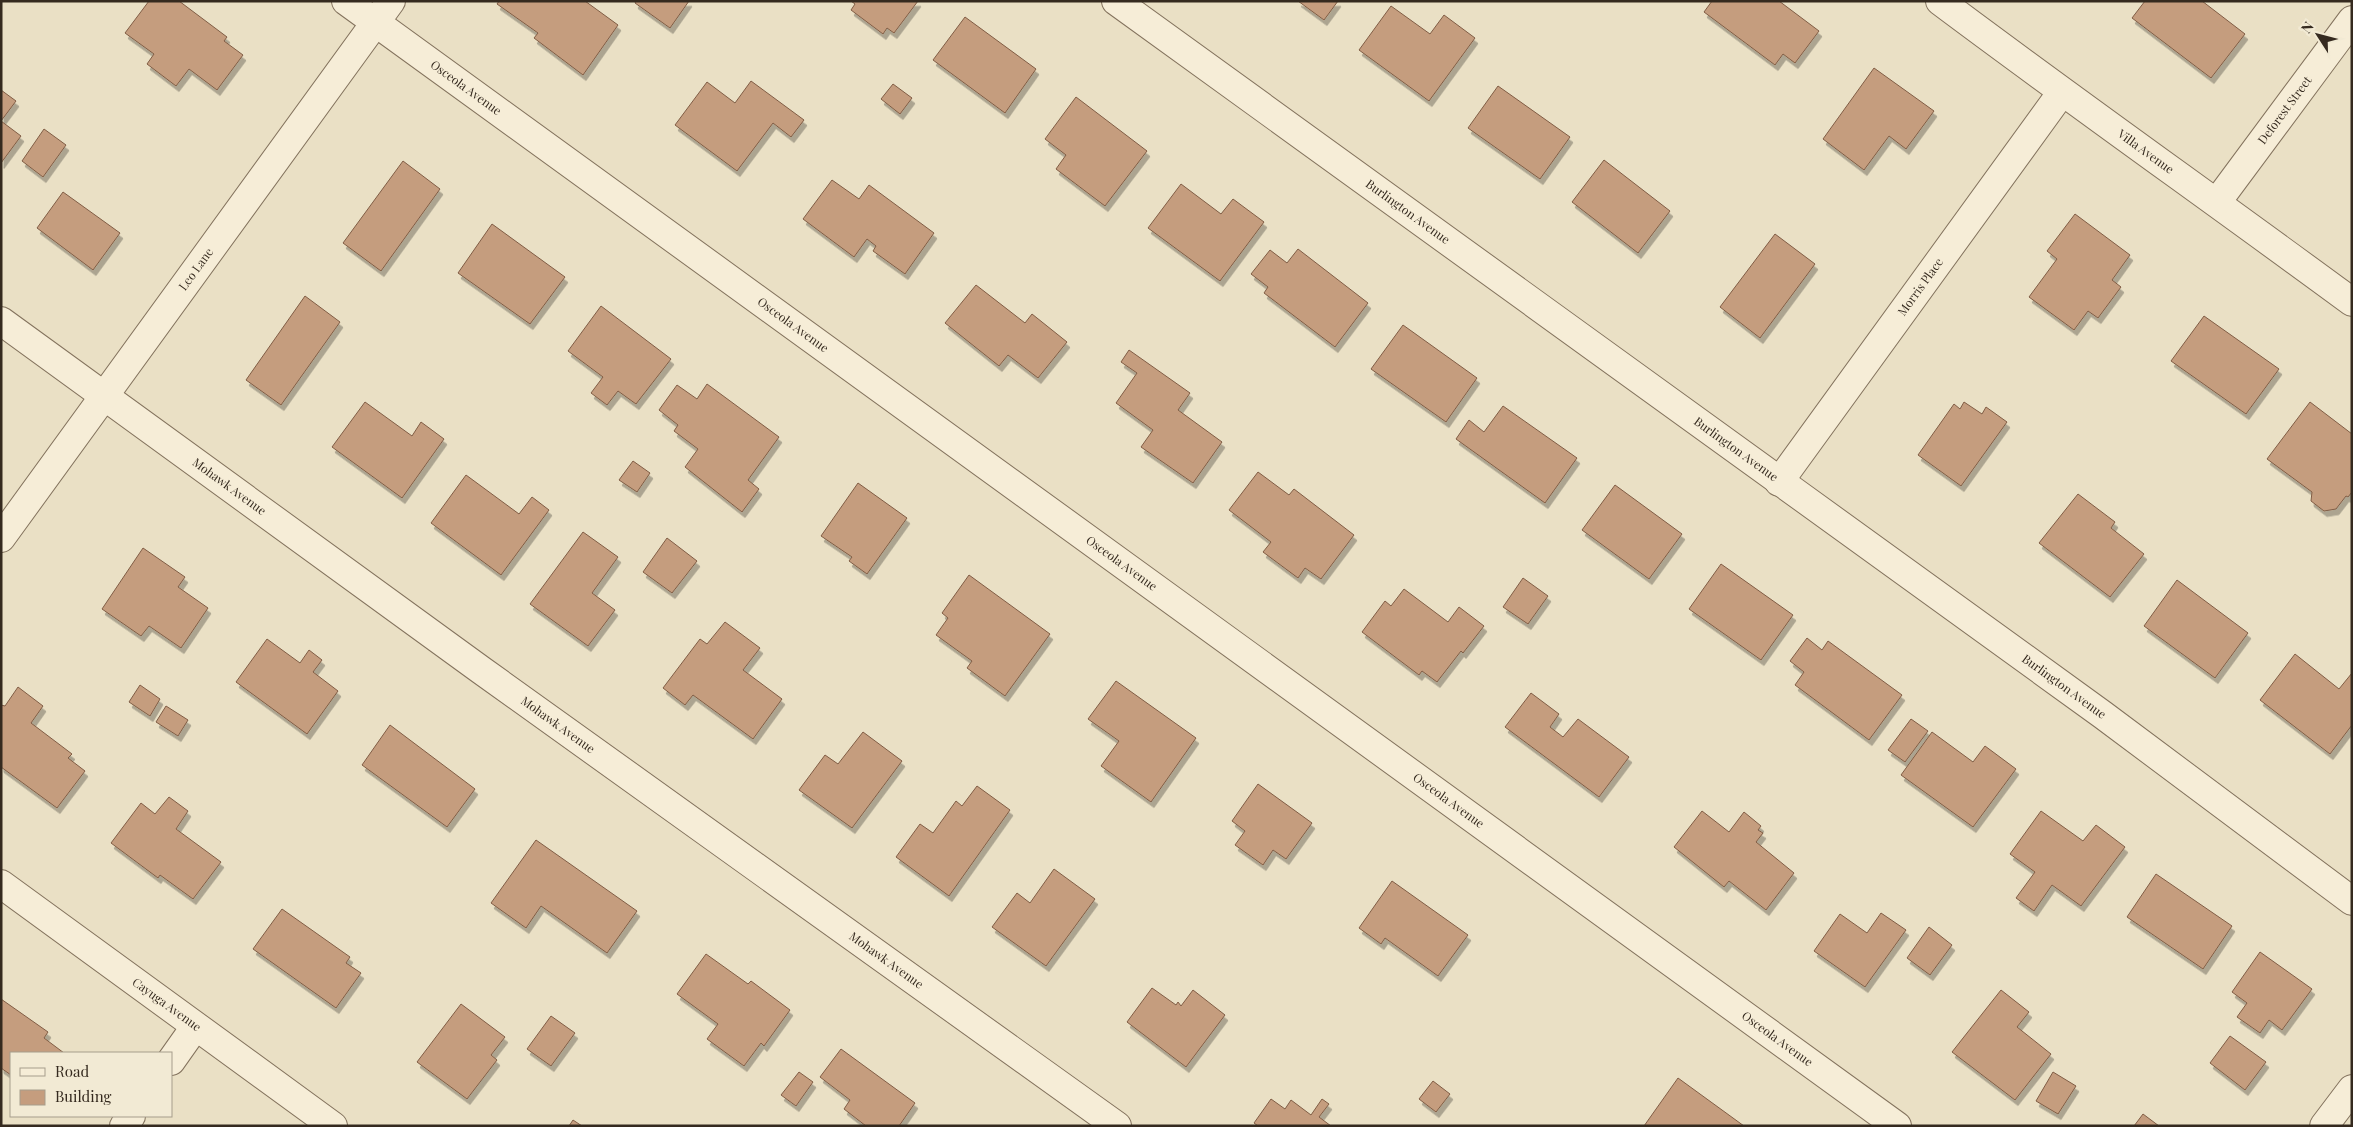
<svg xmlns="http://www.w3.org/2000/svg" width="2353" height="1127" font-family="'Playfair Display',serif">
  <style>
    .building { fill: #c59d7e; stroke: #805d45; filter: url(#shadow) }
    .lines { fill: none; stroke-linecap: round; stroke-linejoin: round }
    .minor-casing { stroke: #83725d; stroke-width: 30 }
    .minor { stroke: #f6edd7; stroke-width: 28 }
    .labels { text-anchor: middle; stroke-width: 4; stroke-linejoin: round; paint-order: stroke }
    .street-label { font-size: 12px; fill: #352a1f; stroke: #f2ead4 }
  </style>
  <defs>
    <filter id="shadow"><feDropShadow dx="3" dy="5.5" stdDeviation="0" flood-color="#0004"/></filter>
  </defs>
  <rect width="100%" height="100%" fill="#eae0c5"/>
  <path class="building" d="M149,1H179L227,37L224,41L243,55L217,90L189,69L176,86L147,64L154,54L125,33Z
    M499,1H585L618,25L583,75L534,38L538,33L497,4Z
    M636,1H689L670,28L635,3Z
    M851,1H918L894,33L887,28L883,34L851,10L855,4Z
    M1298,1H1338L1324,20Z
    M1712,1H1779L1819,31L1795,63L1783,54L1775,65L1704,12Z
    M2145,1H2202L2245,34L2211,78L2132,18Z
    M1391,6L1430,34L1444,15L1475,38L1429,101L1359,50Z
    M965,17L1036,69L1005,113L933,60Z
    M1874,68L1934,111L1906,149L1889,136L1864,170L1823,139Z
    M751,81L804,120L791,137L773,123L737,171L675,125L707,82L735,103Z
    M893,84L912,98L900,114L881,99Z
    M1498,86L1570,137L1540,179L1468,128Z
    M1,90L16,101L1,121L21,136L1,163Z
    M1076,97L1147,151L1105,206L1056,169L1066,155L1045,139Z
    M44,129L66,145L43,177L22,161Z
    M1604,160L1670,211L1638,253L1572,202Z
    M403,161L440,189L381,271L343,243Z
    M832,180L859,199L869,185L934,233L905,274L873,251L876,246L867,239L854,257L803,219Z
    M1181,184L1221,214L1233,199L1264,222L1220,281L1148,228Z
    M63,192L120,233L93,270L37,228Z
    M2075,214L2130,255L2112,280L2121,287L2098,318L2088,311L2074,330L2029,297L2057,259L2047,251Z
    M492,224L565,277L530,324L458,273Z
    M1775,234L1815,264L1760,338L1720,307Z
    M1298,249L1368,303L1335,347L1264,293L1268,287L1251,274L1270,250L1287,263Z
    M976,285L1025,323L1032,314L1067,342L1038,378L1008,355L999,366L945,323Z
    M305,296L340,322L281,405L246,380Z
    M601,306L671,359L636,404L618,391L607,405L591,393L603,377L568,351Z
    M2204,316L2279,369L2246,414L2171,361Z
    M1403,325L1477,378L1446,422L1371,369Z
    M1129,350L1190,393L1178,410L1222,442L1193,483L1141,447L1153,430L1116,403L1137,373L1121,362Z
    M707,384L779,437L748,480L759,489L742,512L685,467L698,449L674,431L678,425L659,410L677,385L697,399Z
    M365,402L412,436L421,422L444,439L402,498L332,447Z
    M1964,402L1982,414L1986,407L2007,422L1961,486L1918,455L1954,404L1960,409Z
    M2310,402L2352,434V492L2348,497L2346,496L2336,509L2324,511L2311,501L2312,492L2267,459Z
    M1503,406L1577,458L1545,503L1456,439L1469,420L1484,432Z
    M633,461L650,473L637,492L619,480Z
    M1258,472L1289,495L1294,489L1354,535L1321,579L1305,568L1298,578L1263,552L1271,542L1229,510Z
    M466,475L519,514L532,497L549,510L501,575L431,523Z
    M858,483L907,518L867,574L849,561L852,557L821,536Z
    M1615,485L1682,534L1649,579L1582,530Z
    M2078,494L2115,522L2111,528L2144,554L2110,597L2039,543Z
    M583,532L618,557L592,593L615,610L588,646L530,604Z
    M667,538L697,561L672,593L643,572Z
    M143,548L185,577L178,587L208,608L181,648L149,626L141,636L102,609Z
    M1721,564L1793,615L1761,660L1689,609Z
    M969,575L1050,634L1005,696L967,668L972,661L936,635L948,618L942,613Z
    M1523,578L1548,596L1528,624L1503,607Z
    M2177,580L2248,633L2215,678L2144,626Z
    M1404,589L1448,622L1459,607L1484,626L1463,653L1461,651L1437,682L1422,671L1419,675L1362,632L1385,601L1391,606Z
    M725,622L760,648L743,670L782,699L753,739L693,695L685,705L663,688L700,639L707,644Z
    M1807,638L1822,650L1828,641L1902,695L1869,740L1795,685L1804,672L1790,661Z
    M267,639L300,663L309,650L322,660L313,672L338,691L307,734L236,682Z
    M2295,654L2339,689L2352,673V725L2330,754L2260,700Z
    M1116,681L1196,738L1151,802L1101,766L1119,741L1088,719Z
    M140,685L160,699L150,716L129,702Z
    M18,687L43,706L31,723L72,754L68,758L85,771L57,808L1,767V705L5,706Z
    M1531,693L1559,714L1550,727L1563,737L1578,719L1629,757L1599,797L1505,727Z
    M166,706L188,720L178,736L156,722Z
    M1911,719L1928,731L1905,762L1888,750Z
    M390,725L475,789L447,827L362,765Z
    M863,732L902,761L852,828L799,790L825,755L838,764Z
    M1932,732L1973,762L1985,746L2016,769L1973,827L1901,775Z
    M1258,784L1312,823L1286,859L1273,850L1263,865L1235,845L1245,831L1232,821Z
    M977,786L1010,810L949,896L896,857L920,824L933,833L956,801L962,806Z
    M169,797L188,811L176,829L221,862L193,899L160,875L158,878L111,843L141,803L155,814Z
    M1702,811L1729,832L1744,812L1761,826L1758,830L1763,833L1756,842L1794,873L1766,910L1729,881L1724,887L1674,847Z
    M2041,811L2083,841L2096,825L2125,847L2081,906L2052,885L2034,911L2016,898L2035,872L2010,854Z
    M536,840L637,911L607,953L541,906L526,928L491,903Z
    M1054,869L1095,899L1046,966L992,927L1017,893L1030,903Z
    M2156,874L2232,926L2203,969L2127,917Z
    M1392,881L1468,935L1438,976L1385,938L1381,944L1359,928Z
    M282,909L350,957L346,963L361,973L336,1008L253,949Z
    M1881,913L1906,930L1865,987L1814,951L1840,914L1867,933Z
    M1929,927L1952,945L1930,975L1907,958Z
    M2260,952L2312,989L2282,1030L2269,1020L2260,1033L2237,1017L2247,1003L2232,992Z
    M706,954L748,984L751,981L790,1010L764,1046L761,1043L744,1066L707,1039L718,1024L677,994Z
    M1152,988L1176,1005L1178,1002L1181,1006L1193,990L1225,1015L1186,1067L1127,1022Z
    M2001,990L2029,1012L2017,1027L2051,1054L2015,1100L1952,1052Z
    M1,999L48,1032L44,1038L64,1053H11V1075L1,1068Z
    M461,1004L505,1037L491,1055L497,1060L467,1099L417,1062Z
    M551,1016L575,1033L551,1066L527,1049Z
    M2230,1036L2266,1062L2245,1090L2210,1063Z
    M841,1049L915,1103L899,1126H866L844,1109L850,1100L820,1077Z
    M799,1072L813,1082L796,1106L781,1095Z
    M2053,1072L2076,1086L2058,1114L2036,1101Z
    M1678,1078L1744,1126H1644Z
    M1433,1081L1450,1094L1436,1112L1419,1099Z
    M1271,1099L1285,1109L1291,1100L1311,1115L1322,1099L1329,1104L1319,1117L1331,1126H1258L1254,1123Z
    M2143,1114L2159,1126H2134Z
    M573,1120L582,1126H569Z"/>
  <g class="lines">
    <g class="minor-casing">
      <g id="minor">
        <path id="s1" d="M346,1L1897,1126"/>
        <path id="s2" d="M1116,1L2103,715L2352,901"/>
        <path id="s3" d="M1940,1C2076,103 2215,201 2352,302"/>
        <path id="s4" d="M2217,202L2352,20"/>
        <path id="s5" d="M1,321L481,670L1117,1126"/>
        <path id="s6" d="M1779,482L2062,92"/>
        <path id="s7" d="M1,538L391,1"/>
        <path id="s8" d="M1,884L333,1126"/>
        <path d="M171,1061L195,1027"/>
        <path d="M124,1126L131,1116"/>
        <path d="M2324,1126L2352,1089"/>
      </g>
    </g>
    <use href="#minor" class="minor"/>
  </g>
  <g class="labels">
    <g class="street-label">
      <text dy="4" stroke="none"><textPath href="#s1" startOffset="148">Osceola Avenue</textPath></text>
      <text dy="4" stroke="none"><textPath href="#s4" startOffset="114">Deforest Street</textPath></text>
      <text dy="4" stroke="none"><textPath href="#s3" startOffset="255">Villa Avenue</textPath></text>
      <text dy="4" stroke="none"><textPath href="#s2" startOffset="360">Burlington Avenue</textPath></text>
      <text dy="4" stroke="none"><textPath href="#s7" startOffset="332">Leo Lane</textPath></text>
      <text dy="4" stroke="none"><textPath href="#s6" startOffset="241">Morris Place</textPath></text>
      <text dy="4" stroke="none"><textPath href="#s1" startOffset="552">Osceola Avenue</textPath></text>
      <text dy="4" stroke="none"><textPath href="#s2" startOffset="765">Burlington Avenue</textPath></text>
      <text dy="4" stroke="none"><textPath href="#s5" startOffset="282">Mohawk Avenue</textPath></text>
      <text dy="4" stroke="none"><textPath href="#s1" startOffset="958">Osceola Avenue</textPath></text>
      <text dy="4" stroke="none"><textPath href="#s2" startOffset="1170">Burlington Avenue</textPath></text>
      <text dy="4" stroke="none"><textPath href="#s5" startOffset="688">Mohawk Avenue</textPath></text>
      <text dy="4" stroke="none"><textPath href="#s1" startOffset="1362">Osceola Avenue</textPath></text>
      <text dy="4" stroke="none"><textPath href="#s5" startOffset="1092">Mohawk Avenue</textPath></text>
      <text dy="4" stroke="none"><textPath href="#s8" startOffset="205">Cayuga Avenue</textPath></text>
      <text dy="4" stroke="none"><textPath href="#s1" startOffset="1768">Osceola Avenue</textPath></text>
    </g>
  </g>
  <rect width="2353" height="1127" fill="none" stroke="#352a1f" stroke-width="5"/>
  <rect x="10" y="1052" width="162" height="65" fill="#f2ead4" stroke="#a69d8c"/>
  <rect x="20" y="1068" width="25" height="8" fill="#f6edd7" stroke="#a69d8c"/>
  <text x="55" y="1077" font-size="15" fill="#352a1f">Road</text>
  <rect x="20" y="1090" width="25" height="15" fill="#c59d7e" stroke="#a69d8c"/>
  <text x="55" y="1102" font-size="15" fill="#352a1f">Building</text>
  <g transform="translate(2318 35) rotate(306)" stroke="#f2ead4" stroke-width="4" paint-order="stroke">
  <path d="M0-4L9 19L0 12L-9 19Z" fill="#352a1f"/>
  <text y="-8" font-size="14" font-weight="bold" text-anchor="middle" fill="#352a1f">N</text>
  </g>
</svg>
